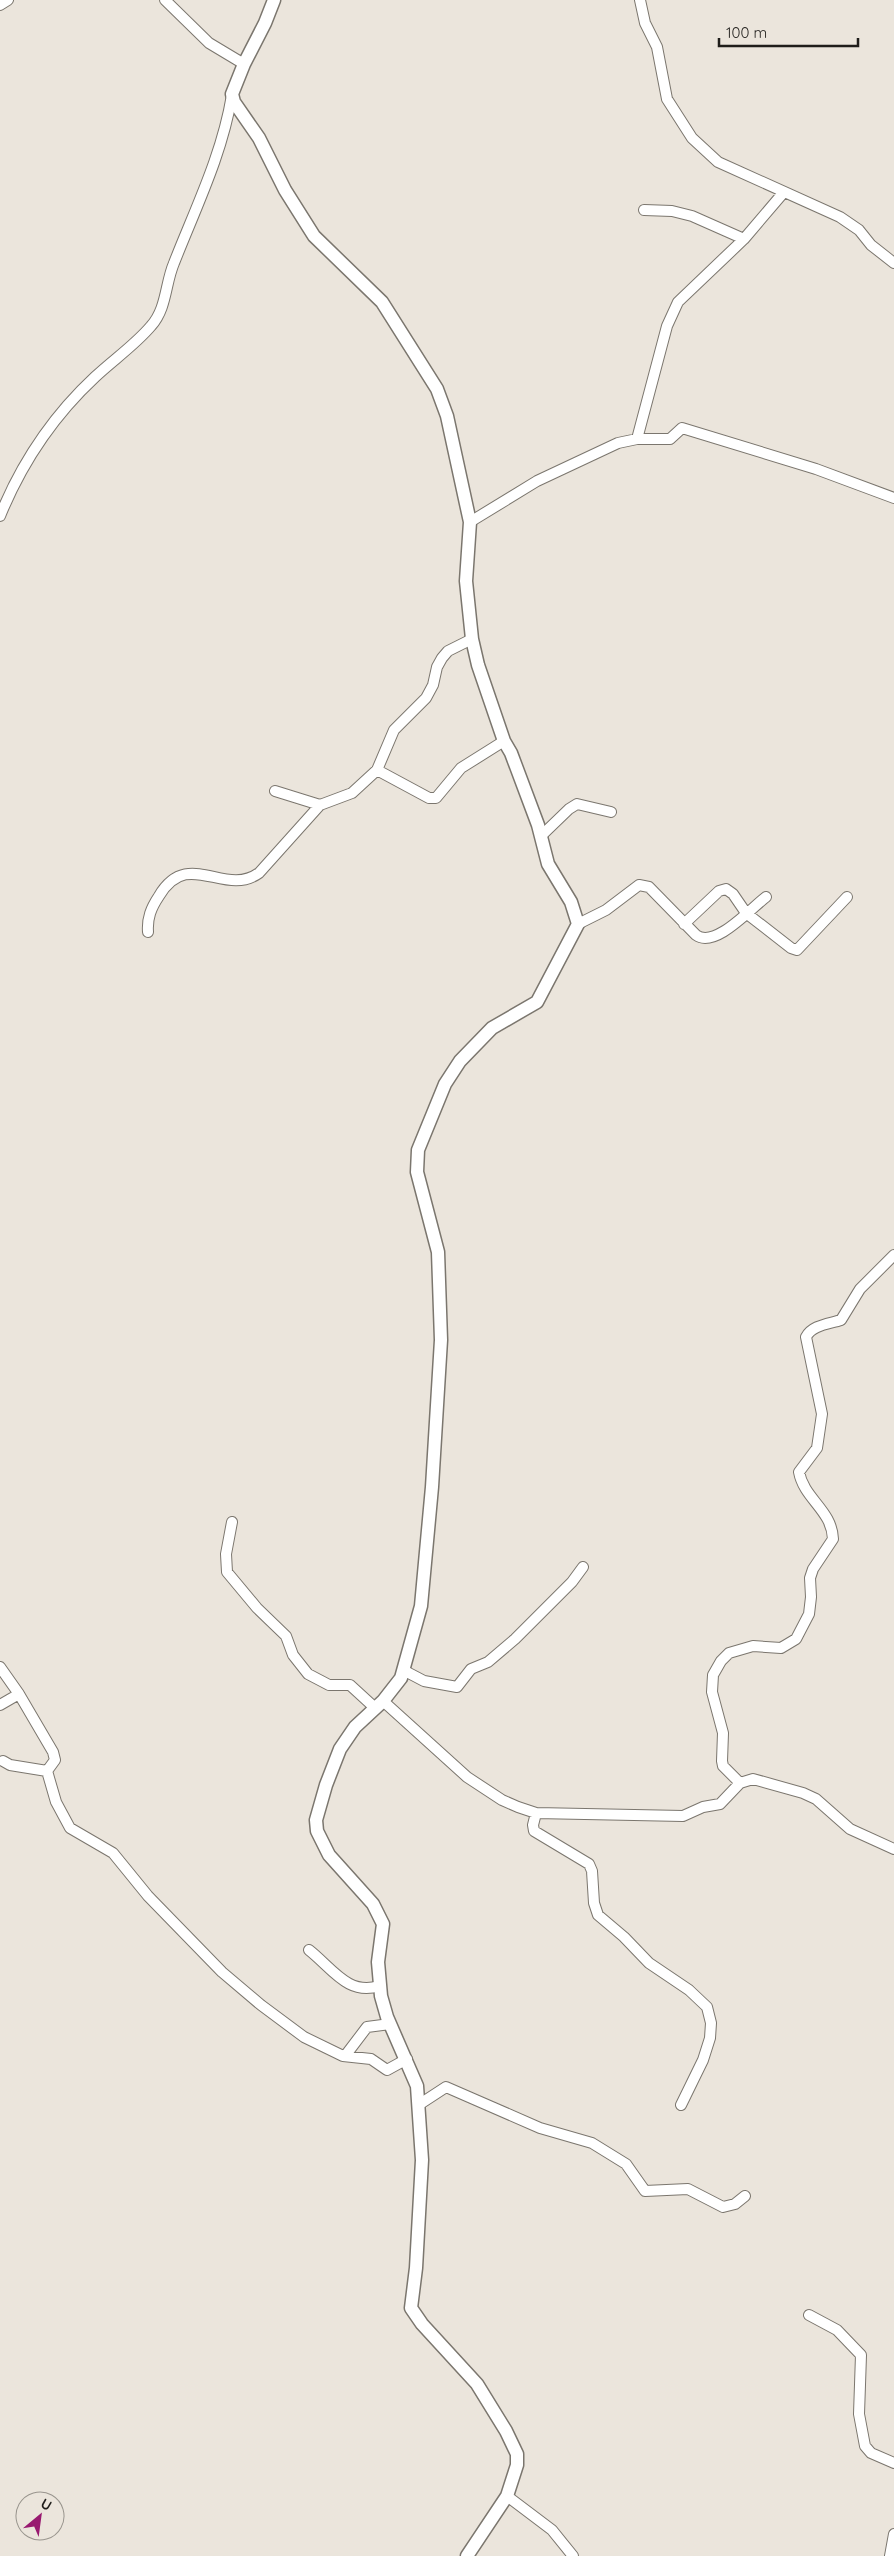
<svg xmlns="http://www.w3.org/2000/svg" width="894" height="2556" font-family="Quicksand,sans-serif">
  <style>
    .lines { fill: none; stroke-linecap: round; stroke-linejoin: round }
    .minor-casing { stroke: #7b766e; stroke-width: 12 }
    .tertiary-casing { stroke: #7b766e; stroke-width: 15 }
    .minor { stroke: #fff; stroke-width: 10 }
    .tertiary { stroke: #fff; stroke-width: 12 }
  </style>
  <rect width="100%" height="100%" fill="#ebe5dc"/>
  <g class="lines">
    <g class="minor-casing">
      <path id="minor" d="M165,0L209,43L244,64
        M640,0L645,23L657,47L667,99L692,138L718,162L840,217L859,230L871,245L894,263
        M0,5L8,0
        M644,210L672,211L692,216L744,239
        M637,439L667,326L678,302L744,239L784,192
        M0,516C22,462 52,417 95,377C113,360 135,345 151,326C167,308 165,284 174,263C196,207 222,155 232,95
        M470,522L537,481L618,443L637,439H670L682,428L816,469L894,498
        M377,770L429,798H436L461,768L504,741
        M275,791L320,805L352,793L377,770L394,730L426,698L433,685L437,667L442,658L448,651L472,639
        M541,836L569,809L577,804L611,812
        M578,924L606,910L639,885L649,887L696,935C715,949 750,909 766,897
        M684,924L719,891L726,889L733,894L746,913L791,948L797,950L847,897
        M148,932C147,918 151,908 159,896C188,847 224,898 259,873L320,805
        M232,1522L226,1554L227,1572L257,1608L286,1636L293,1655L308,1674L329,1685H350L374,1707
        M0,1667L19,1694L53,1752L55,1760L47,1771L56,1802L70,1828L113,1853L148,1896L222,1972L261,2005L304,2037L343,2056L371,2059L387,2070L407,2059
        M403,1670L424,1681L457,1687L471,1669L488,1662L515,1639L572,1582L583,1567
        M383,1701L467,1777L502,1800L518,1807L536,1813L683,1816L703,1807L720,1804L740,1783L753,1779L803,1793L816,1799L850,1829L894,1849
        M0,1705L19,1694
        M3,1761L10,1765L47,1771
        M740,1783L723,1766L722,1761L723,1733L712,1692L713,1675L721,1661L729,1653L753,1646L781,1648L796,1639L809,1614L811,1597L810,1578L813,1569L833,1539C832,1510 804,1499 799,1472L817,1448L822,1414L806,1337C812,1325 829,1324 841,1320L860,1289L894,1255
        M536,1813L533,1825L534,1831L589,1864L592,1871L594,1903L598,1915L624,1937L649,1963L689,1990L707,2007L711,2023L710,2038L703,2060L681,2105
        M309,1950C332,1968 348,1996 379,1986
        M345,2056L367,2027L390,2024
        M420,2104L446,2087L540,2128L592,2143L626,2164L645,2191L688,2189L723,2207L735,2204L745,2196
        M809,2315L837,2330L861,2355L859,2414L865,2446L871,2453L894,2463
        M507,2496L552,2530L573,2556
        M890,2556L894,2534"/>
    </g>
    <g class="tertiary-casing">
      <path id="tertiary" d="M274,0L265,23L244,64L232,94L234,102L259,138L285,190L314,236L382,302L437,389L447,416L470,522L466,581L472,639L478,665L504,741L511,753L538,825L548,864L571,902L578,924L537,1002L492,1028L460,1061L445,1084L418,1150L417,1172L438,1252L441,1340L432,1487L421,1606L401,1678L383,1701L355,1727L340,1749L326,1785L316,1820L317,1831L329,1855L373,1904L383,1924L378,1962L381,1996L387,2017L417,2086L422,2160L416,2268L411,2308L422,2324L477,2384L506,2431L517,2454V2465L507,2496L467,2556"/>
    </g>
    <use href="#minor" class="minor"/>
    <use href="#tertiary" class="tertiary"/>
  </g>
  <g transform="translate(40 2516) rotate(29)"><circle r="24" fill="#ebe5dc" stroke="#99958e"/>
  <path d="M0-4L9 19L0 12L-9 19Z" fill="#981970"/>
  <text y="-8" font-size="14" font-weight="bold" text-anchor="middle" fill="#1f1d1a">U</text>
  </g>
  <path d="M719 38v8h139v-8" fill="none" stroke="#1f1d1a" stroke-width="2.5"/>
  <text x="726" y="38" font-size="15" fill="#1f1d1a" stroke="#ebe5dc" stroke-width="4" paint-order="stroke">100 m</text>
</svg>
